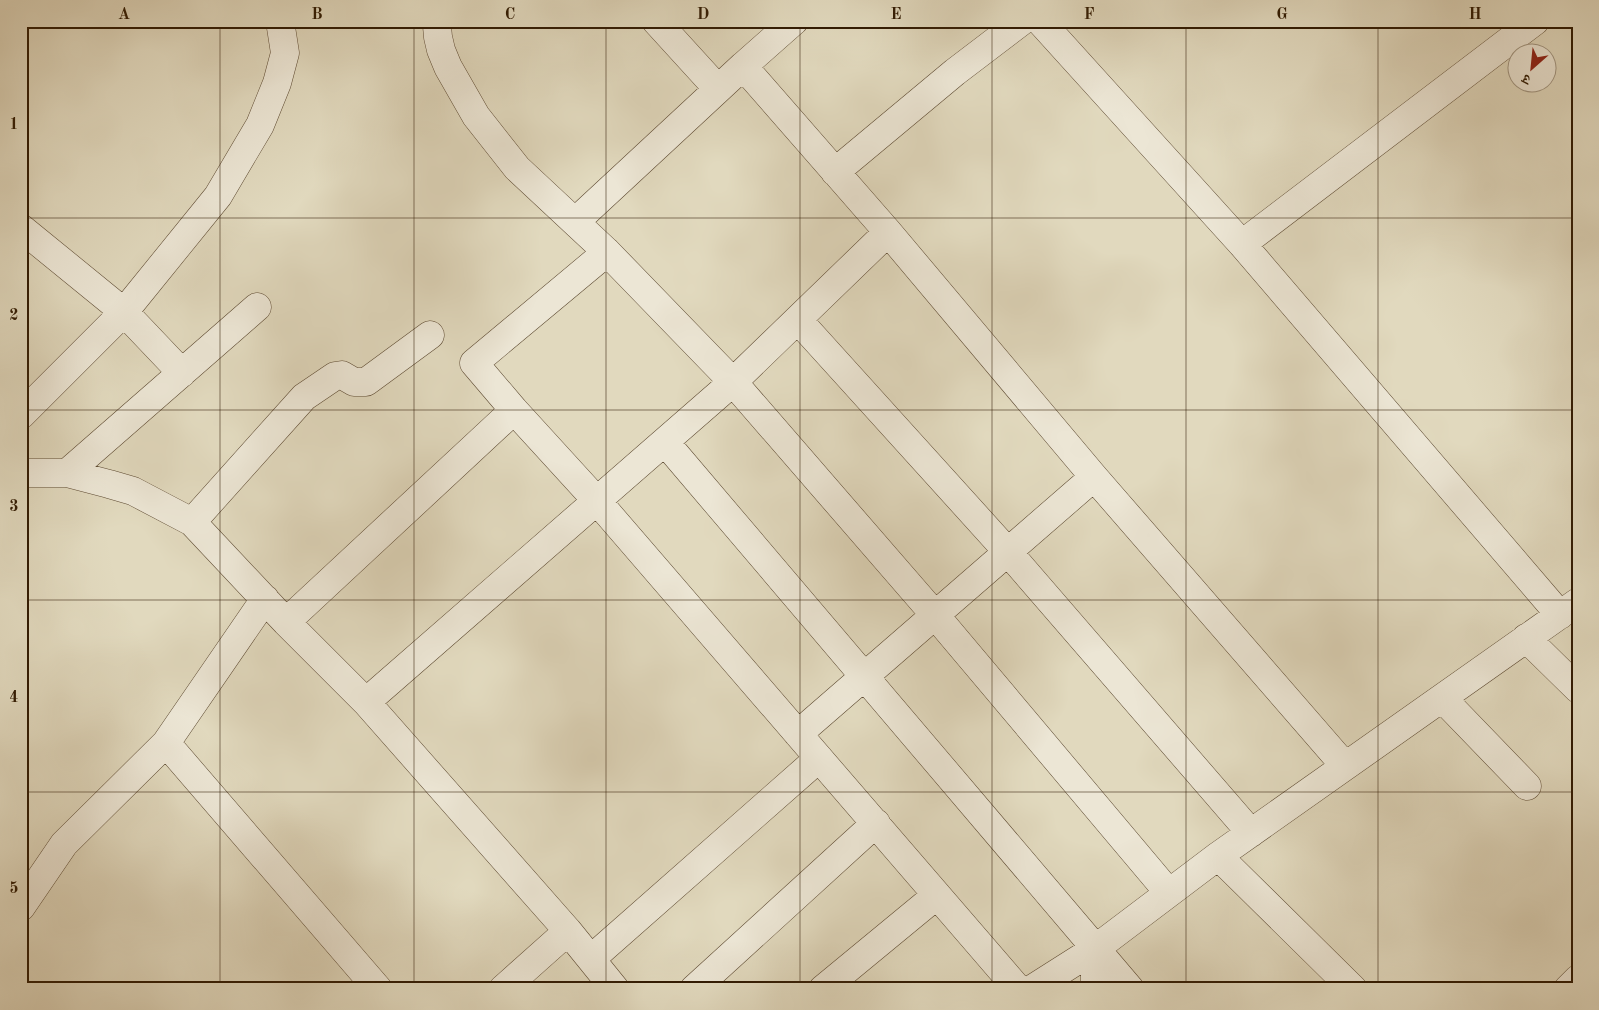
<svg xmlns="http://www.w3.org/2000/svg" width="1599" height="1010" font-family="'Old Standard TT','Noto Serif Devanagari',serif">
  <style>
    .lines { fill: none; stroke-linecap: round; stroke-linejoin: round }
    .minor-casing { stroke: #5d4a32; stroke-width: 29 }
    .minor { stroke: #ece6d5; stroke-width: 28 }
    .grid { fill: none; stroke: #311b03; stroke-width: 1; stroke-opacity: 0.55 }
    .neatline { fill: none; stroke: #311b03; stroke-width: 2 }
    .grid-label { font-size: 16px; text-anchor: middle; font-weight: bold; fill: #311b03 }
  </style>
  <rect width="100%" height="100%" fill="#e1d9be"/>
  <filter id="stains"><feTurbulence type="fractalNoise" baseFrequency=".004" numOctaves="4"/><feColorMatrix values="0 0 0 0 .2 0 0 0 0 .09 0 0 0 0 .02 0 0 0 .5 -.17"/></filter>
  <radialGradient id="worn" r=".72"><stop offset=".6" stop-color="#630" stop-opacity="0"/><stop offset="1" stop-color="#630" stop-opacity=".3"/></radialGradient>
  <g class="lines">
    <g class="minor-casing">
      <path id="minor" d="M439,21L437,26L438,37L441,50L448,67L476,116L517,168L607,252L733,382L935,615L1169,893
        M656,21L718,89
        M1040,21L1242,244L1560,615
        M743,66L888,232L1094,477L1345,766
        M835,172L955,72L1022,21
        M575,222L743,66L794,21
        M21,228L124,312L182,373
        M1242,244L1535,21
        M607,252L474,363L514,410L598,502L1018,989
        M798,320L1008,552L1251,833
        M21,415L124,312L218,196L260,125L277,83L285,53L280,21
        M665,442L1130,989
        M21,473H67L109,484L133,491L192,522L286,622L366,702L568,931L615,989
        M67,473L257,307
        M192,522L304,397L335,376L342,375L354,382H366L430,335
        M286,622L514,410
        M1526,638L1578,689
        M1442,698L1527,786
        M366,702L733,382L888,232
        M798,734L1094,477
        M166,743L378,989
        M1218,856L1353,989
        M21,907L64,844L166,743L265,599
        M591,959L819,758
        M503,989L568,931
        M694,989L876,823
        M823,989L937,895
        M1032,989L1095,949L1218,856L1578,602
        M1095,989V949
        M1568,989L1578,979"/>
    </g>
    <use href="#minor" class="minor"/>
  </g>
  <path class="grid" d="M220,21V989M414,21V989M606,21V989M800,21V989M992,21V989M1186,21V989M1378,21V989M21,218H1578M21,410H1578M21,600H1578M21,792H1578"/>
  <rect width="1599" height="1010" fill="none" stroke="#e1d9be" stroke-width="55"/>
  <g transform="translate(1532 68) rotate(207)"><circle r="24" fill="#ece6d5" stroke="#a19581"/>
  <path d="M0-4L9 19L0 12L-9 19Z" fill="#8f2418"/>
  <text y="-8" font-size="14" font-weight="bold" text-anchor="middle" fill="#311b03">उ</text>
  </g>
  <rect x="28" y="28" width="1544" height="954" class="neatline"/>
  <g class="grid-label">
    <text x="124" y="19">A</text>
    <text x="317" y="19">B</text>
    <text x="510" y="19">C</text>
    <text x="703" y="19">D</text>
    <text x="896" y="19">E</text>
    <text x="1089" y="19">F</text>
    <text x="1282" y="19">G</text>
    <text x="1475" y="19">H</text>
    <text x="14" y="129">1</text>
    <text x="14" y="320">2</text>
    <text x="14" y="511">3</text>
    <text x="14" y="702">4</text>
    <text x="14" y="893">5</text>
  </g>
  <rect width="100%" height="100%" filter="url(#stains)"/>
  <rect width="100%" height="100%" fill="url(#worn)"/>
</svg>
